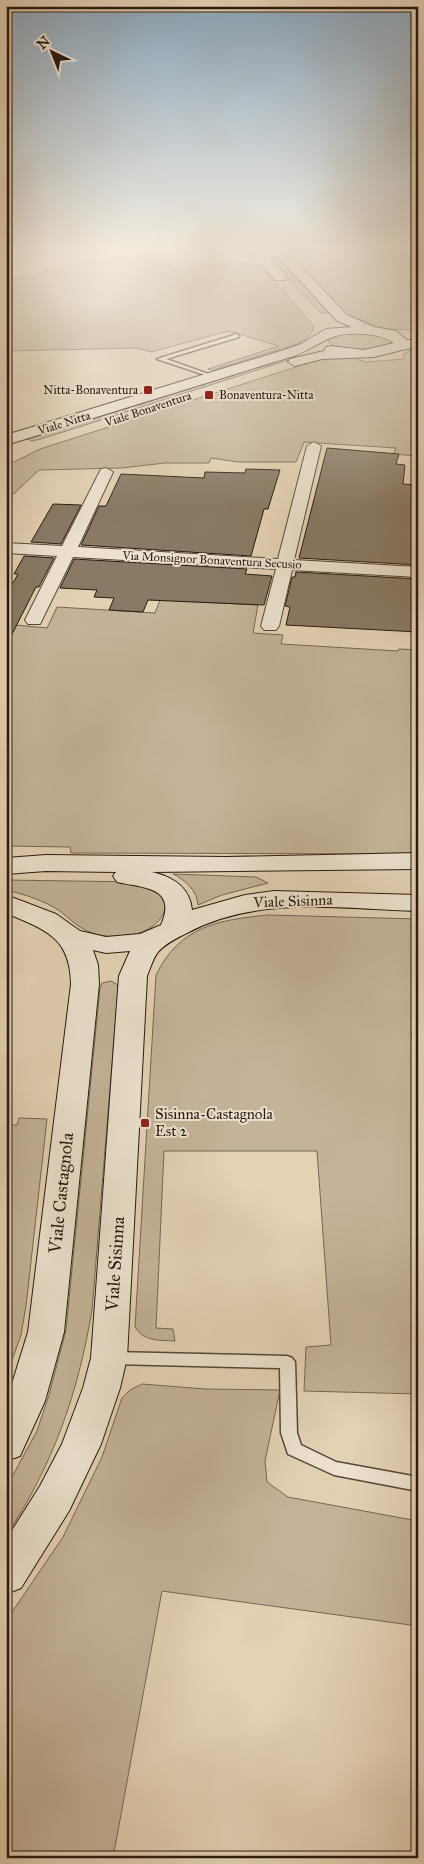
<svg xmlns="http://www.w3.org/2000/svg" width="424" height="1864" font-family="'IM FELL Great Primer',serif">
  <style>
    .green { fill: #c4b399; stroke: #756654 }
    .building { fill: #897965; stroke: #26190f }
    .lines { fill: none; stroke-linecap: round; stroke-linejoin: round }
    .lane-casing { stroke: #564738; stroke-width: 3 }
    .street-casing { stroke: #564738; stroke-width: 2 }
    .secondary-casing { stroke: #26190f; stroke-width: 2 }
    .lane { fill: #ede2cf; fill-rule: evenodd }
    .street { fill: #ede2cf; fill-rule: evenodd }
    .secondary { fill: #ede2cf; fill-rule: evenodd }
    .poi-dot { fill: #8f2418; stroke: #ede2cf; stroke-width: 2 }
    .labels { text-anchor: middle; stroke-width: 4; stroke-linejoin: round; paint-order: stroke }
    .far-poi-label { font-size: 12px; fill: #26190f; stroke: #ede2cf; text-anchor: end }
    .far-street-label { font-size: 12px; fill: #26190f; stroke: #ede2cf }
    .street-label { font-size: 15px; fill: #26190f; stroke: #ede2cf }
    .poi-label { font-size: 15px; fill: #26190f; stroke: #ede2cf; text-anchor: start }
    .near-street-label { font-size: 18px; fill: #26190f; stroke: #ede2cf }
  </style>
  <rect width="100%" height="100%" fill="#e4d2b5"/>
  <filter id="stains"><feTurbulence type="fractalNoise" baseFrequency=".004" numOctaves="4"/><feColorMatrix values="0 0 0 0 .2 0 0 0 0 .09 0 0 0 0 .02 0 0 0 .5 -.17"/></filter>
  <radialGradient id="worn" r=".72"><stop offset=".6" stop-color="#630" stop-opacity="0"/><stop offset="1" stop-color="#630" stop-opacity=".3"/></radialGradient>
  <path class="green" d="M135,246H236L162,252L173,268L244,263L260,265L313,325V330L308,337L297,344L213,370L208,369L279,346L229,331L151,352L136,348L6,351V282L73,265H82L103,259L121,260L155,252Z
    M258,246H267L330,313H321Z
    M284,246H418V330L387,329L354,317Z
    M371,333L391,340V344C374,348 340,357 328,341L336,334Z
    M418,347V456L393,454L396,448L304,442L296,462H238L211,458L209,463H165L122,468L39,470L6,501V466L40,449L321,359L350,357L366,362L404,359L403,354Z
    M291,357L293,358L289,360L41,439L32,441L27,439Z
    M160,600L258,605L253,633L283,635L281,644L398,651L399,649L418,650V854L71,853L70,847L6,846V627L16,625L47,628L57,607L155,613Z
    M173,874L256,877L268,883L222,895L198,905C197,890 185,880 173,874Z
    M6,880L138,882L159,893L166,906C160,935 120,941 95,934C81,930 71,920 60,911C45,901 24,894 6,890Z
    M268,915L418,919V1033H411L418,1076V1394L304,1391L306,1347L331,1345L317,1151H164L156,1328L173,1329L175,1341C160,1340 144,1342 135,1327L156,975C180,926 218,920 268,915Z
    M111,981L118,985V990L92,1310C78,1394 53,1465 6,1536V1488L37,1431L49,1395L66,1330L100,988L102,983Z
    M19,1118L47,1119L26,1306L21,1335L6,1377V1125H17Z
    M142,1384L205,1389L280,1390L265,1461L267,1482L288,1497L418,1521V1626L162,1591L113,1858H6V1621L63,1537L102,1457L122,1398L130,1390Z"/>
  <path class="building" d="M327,448L399,454L396,464L405,465L403,484L418,485V565L299,558Z
    M246,469L280,470L268,509H264L251,556L81,545L99,506H106L121,474L204,478L205,472L245,473Z
    M53,504L81,505L61,544L31,542Z
    M24,556L54,558L39,587H36L6,646V595L18,574H14Z
    M74,559L247,569L245,574L272,576L264,605L148,600L143,612L109,610L114,598L94,597L97,590L60,588Z
    M296,572L418,579V632L286,625L290,607L285,606L292,577H295Z"/>
  <g class="lines">
    <g class="lane-casing">
      <path id="lane" d="M6,246H15L6,249Z
        M237,334L239,337L166,359L214,376V378L157,359Z
        M113,1352L287,1356L292,1358L295,1362L297,1433L301,1445L336,1462L418,1477V1491L334,1475L288,1454L281,1433L280,1368L113,1364L108,1362L105,1358L108,1354Z"/>
    </g>
    <g class="street-casing">
      <path id="street" d="M314,442L321,446L294,560L418,567V577L292,570L279,626L276,630H264L261,626L276,569L73,557L40,624H28L25,620L57,556L6,553V543L62,546L101,469L106,468L113,472L78,547L278,559L307,446Z"/>
    </g>
    <g class="secondary-casing">
      <path id="secondary" d="M246,246H259L285,274L286,277L285,280H275Z
        M268,246H281L347,315L374,327L396,331L407,340H418V346L374,357L322,359L295,366L288,362L290,359L324,351L326,347L331,346L364,350L394,343C383,333 346,331 333,337C319,342 308,351 294,356L6,445V435L284,350L301,344L326,329L352,327L337,321Z
        M418,853V869L152,872C173,877 190,887 192,910L245,895L274,891L418,895V911C341,909 257,895 187,933C177,938 166,943 158,952C153,958 150,969 147,976L127,1358L120,1388L101,1444L69,1511L21,1588L6,1594V1540L40,1486L62,1444L83,1388L91,1358L119,976L130,951L106,953L93,950L98,965L99,984L64,1332L45,1401L20,1456L6,1461V1403L28,1332L71,984C70,936 45,930 6,913V895L56,914L80,931L106,937L140,934L161,925C178,886 142,888 117,882L113,876L116,872L46,871L6,874V858L46,855L226,857Z"/>
    </g>
    <use href="#lane" class="lane"/>
    <use href="#street" class="street"/>
    <use href="#secondary" class="secondary"/>
  </g>
  <linearGradient id="sky" x2="0" y2="1"><stop stop-color="#8ca7bd"/><stop offset="0.49" stop-color="#f3ebde"/><stop offset="1" stop-color="#f3ebde" stop-opacity="0"/></linearGradient>
  <rect width="424" height="507" fill="url(#sky)"/>
  <g class="poi-dot">
    <rect x="143" y="385" width="10" height="10" rx="2.5"/>
    <rect x="204" y="390" width="10" height="10" rx="2.5"/>
    <rect x="140" y="1118" width="10" height="10" rx="2.5"/>
  </g>
  <g class="labels">
    <g class="far-poi-label">
      <text x="138" y="394">Nitta-Bonaventura</text>
      <text x="219" y="399" text-anchor="start">Bonaventura-Nitta</text>
    </g>
    <g class="far-street-label">
      <text transform="translate(148 409) rotate(-18)" y="4">Viale Bonaventura</text>
      <text transform="translate(64 423) rotate(-17)" y="4">Viale Nitta</text>
      <text transform="translate(212 560) rotate(3)" y="4">Via Monsignor Bonaventura Secusio</text>
    </g>
    <g class="street-label">
      <text transform="translate(293 901) rotate(-2)" y="5">Viale Sisinna</text>
    </g>
    <g class="poi-label">
      <text x="155" y="1119">Sisinna-Castagnola<tspan x="155" dy="17">Est 2</tspan></text>
    </g>
    <g class="near-street-label">
      <text transform="translate(61 1193) rotate(-84)" y="6">Viale Castagnola</text>
      <text transform="translate(115 1264) rotate(-86)" y="6">Viale Sisinna</text>
    </g>
  </g>
  <rect width="424" height="1864" fill="none" stroke="#e4d2b5" stroke-width="25"/>
  <rect x="8" y="8" width="409" height="1849" fill="none" stroke="#26190f" stroke-width="2.5"/>
  <rect x="12" y="12" width="399" height="1839" fill="none" stroke="#26190f"/>
  <g transform="translate(52 52) rotate(317)" stroke="#ede2cf" stroke-width="4" paint-order="stroke">
  <path d="M0-4L9 19L0 12L-9 19Z" fill="#26190f"/>
  <text y="-8" font-size="14" font-weight="bold" text-anchor="middle" fill="#26190f">N</text>
  </g>
  <rect width="100%" height="100%" filter="url(#stains)"/>
  <rect width="100%" height="100%" fill="url(#worn)"/>
</svg>
